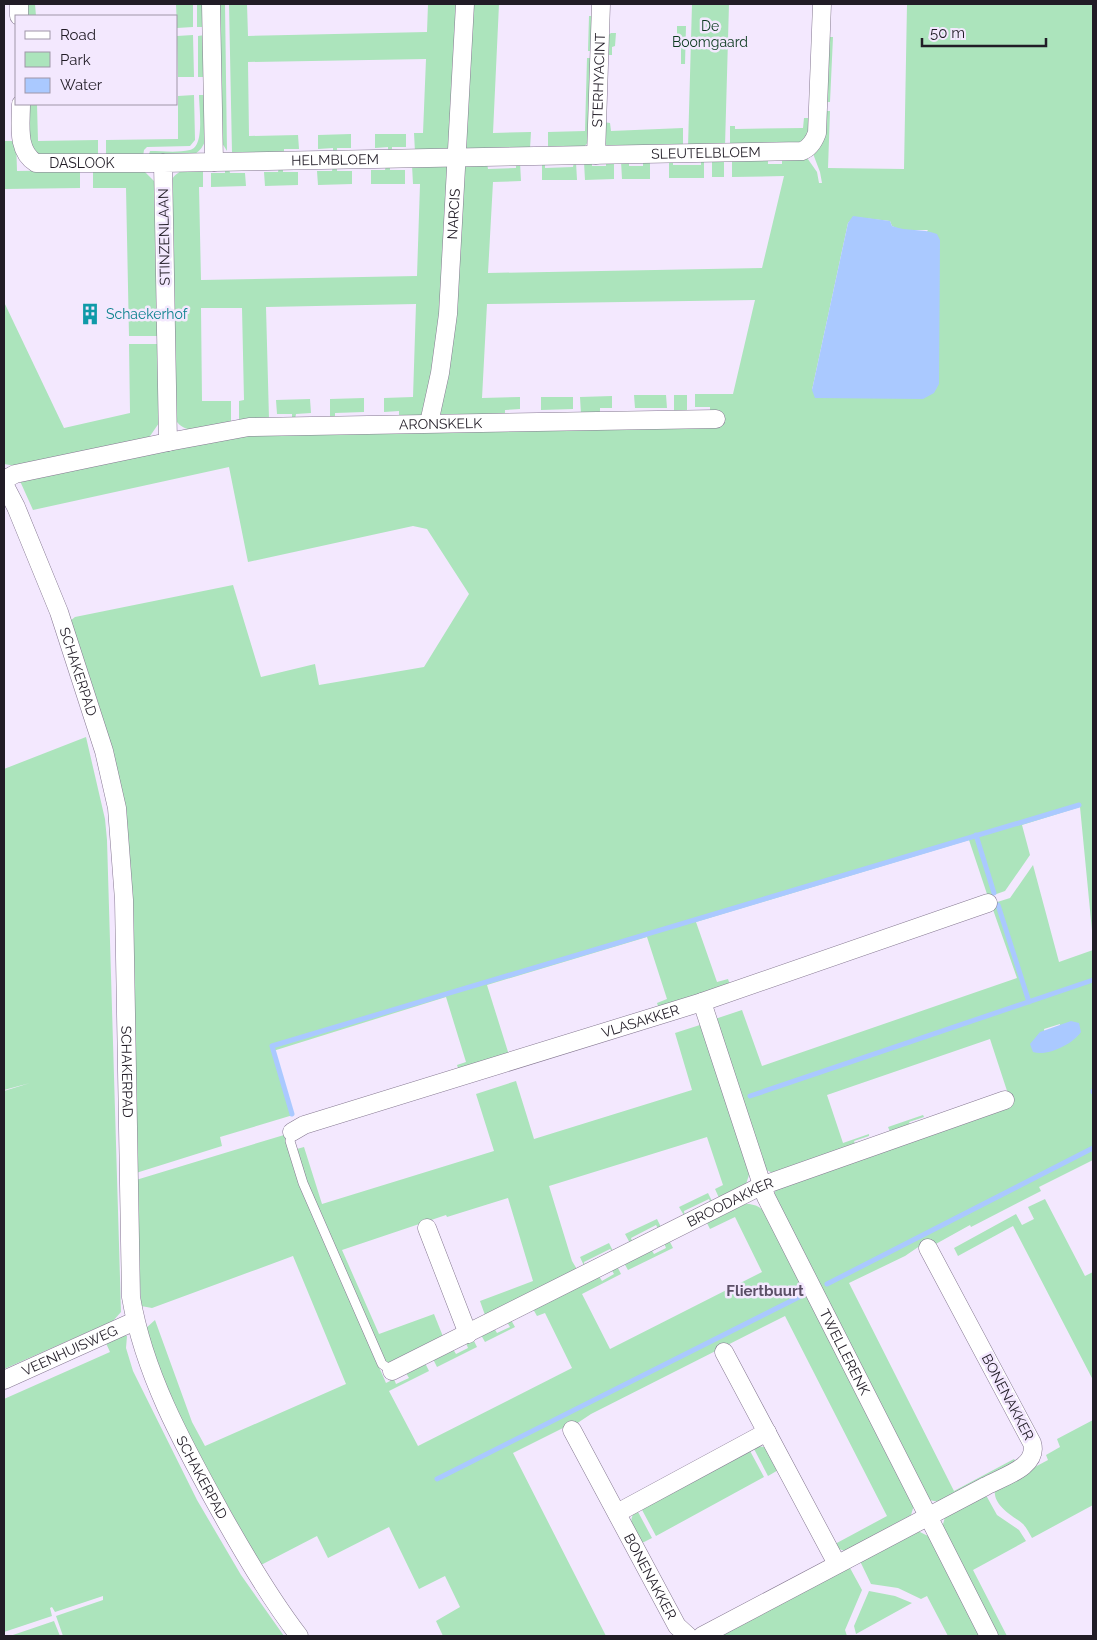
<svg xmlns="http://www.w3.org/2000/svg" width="1097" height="1640" font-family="Raleway,sans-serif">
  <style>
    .green { fill: #ace4bc; fill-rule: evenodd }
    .water { fill: #aac9ff }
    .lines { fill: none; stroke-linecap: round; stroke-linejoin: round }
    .stream { stroke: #aac9ff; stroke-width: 5 }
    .lane-casing { stroke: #857891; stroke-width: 10 }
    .street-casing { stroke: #857891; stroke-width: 19 }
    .lane { stroke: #fff; stroke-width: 9 }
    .street { stroke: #fff; stroke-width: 18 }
    .labels { text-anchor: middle; stroke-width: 5; stroke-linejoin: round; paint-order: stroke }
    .park-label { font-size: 14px; fill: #0b391e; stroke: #f3e8fe }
    .street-label { font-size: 14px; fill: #211c26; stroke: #f3e8fe }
    .culture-label { font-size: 14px; fill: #0d838f; stroke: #f3e8fe; text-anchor: start }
    .neighbourhood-label { font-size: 15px; font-weight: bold; fill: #5c5067; stroke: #f3e8fe }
  </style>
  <rect width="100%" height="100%" fill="#f3e8fe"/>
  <path class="green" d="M25,4H35L36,16H25Z
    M176,4H193V27L177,28Z
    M197,4H205V27H197Z
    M218,4H225L227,151L222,143Z
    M229,4H247L248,36L427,32L428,4H461L454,151L415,152L414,133H423L426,59L248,62L249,136L298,135L299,149H284V154L232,153Z
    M469,4H499L493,133L531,132L530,149L462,151Z
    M692,4H729L725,146L688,147Z
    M907,4H1093V941L1080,807L1022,825L1030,855L1005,891L988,897L969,840L696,922L717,982L728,979L730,985L659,1009L657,1003L667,999L647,937L487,985L509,1055L459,1071L457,1065L466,1062L446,997L273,1051L293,1115L220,1137L222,1146L136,1173L127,877L70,621L75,617L233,585L261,677L315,664L319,685L424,667L469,594L427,529L413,526L248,562L229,467L33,510L20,481L233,435L710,412V407H695V394H733L755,300L487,304L482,398L520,397V409L505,410V415L435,416L461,164L487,163L488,169L516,168V162H520L521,181L493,182L488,273L762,268L784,176L732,177V159L768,158V164H782V158L805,155L817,172L819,183H822L820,172L812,151L823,111H830L828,168L904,169ZM854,217L890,221L892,226L901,230H928L812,390L848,223Z
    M589,16H593L592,51H588Z
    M677,26H686L685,64H681V48H671V35H677Z
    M611,33H616L615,46L612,47V55H605L606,37Z
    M193,35L194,77H178L177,36Z
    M205,35L206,77H198V36Z
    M826,37H833L830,102H824Z
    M587,58H592L589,141L584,147L548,149V132L585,131Z
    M194,95L195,140L190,146L147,147L144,150L143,157H106V140L178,139V96Z
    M199,95H206C207,114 213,143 195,154L148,157L150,151C162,151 177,153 190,150C205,147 199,108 199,95Z
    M27,104H37L38,141L98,140V157H39L29,147Z
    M12,105H15L17,171L80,170V188L4,189V141H13Z
    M804,118H811L809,136L799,144L730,146V126H735V129L803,128Z
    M603,122L610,123L611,131L683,128V147L608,146L605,144Z
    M351,134V148H337V153H333V148L318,149V135Z
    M375,134H406V147H392V152L388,153V147L375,148Z
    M701,159H704V178H669V160H673V165H701Z
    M712,159H724V177H712Z
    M643,160H650V179H622L621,161H629V166H643Z
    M606,161H614V179L585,180L584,162H592V166H606Z
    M542,162H545V168L573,167L574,162H576L577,180H542Z
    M453,164L444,315L427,416L399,417V411L384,412V398L413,397L416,304L266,307L269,419L239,421V401L244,400L242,308H201L202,401H231V423C214,426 186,439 175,419L171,181C178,168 190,169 203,168V187H199L201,280L417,276L420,184H413L412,165Z
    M386,165H390V170H405V184H371V170H385Z
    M333,166H337V171H352V184L318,185L317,171H332Z
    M279,167H283V172H298V185L265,186L264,172H278Z
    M225,168H229L230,173H245L246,186L211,187V173H225Z
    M93,170L144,171L154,181L158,336H129L126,188H93Z
    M4,302L64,428L130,413L129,344H158L159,423L148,439L16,466L4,464Z
    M634,395H666L667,408H635Z
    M674,395H687V412H674Z
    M612,396V408H600V413L581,414L580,397Z
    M541,397H573V409L541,410Z
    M364,398V412L335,413V418H330V399Z
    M310,399L311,413L296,414L295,419H292V414H277L276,400Z
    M86,737L105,819L107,840L121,1312L113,1321L4,1369V1091L30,1083L4,1090V769Z
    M1033,865L1059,962L1093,950V1160L1039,1187L1041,1191L971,1227L970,1225L934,1245L930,1239L905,1256L849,1283L954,1491L1014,1459L1016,1462L939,1502L929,1500L774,1194L777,1187L1011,1103L990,1039L827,1095L843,1143L869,1134V1136L854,1141L856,1146L775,1174L762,1168L715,1019L742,1010L762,1066L1017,978L991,904L1010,898ZM1060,1024L1058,1047L1048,1051L1044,1029Z
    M703,1024L750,1172L745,1187L720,1200L715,1189L723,1185L707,1137L549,1186L572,1261L578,1271L486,1318L480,1301L533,1281L508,1198L447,1217L446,1215L342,1250L379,1334L434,1314L444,1339L392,1365L386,1363L306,1180L297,1149L304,1147L322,1204L494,1151L476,1094L516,1081L534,1139L692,1090L675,1033Z
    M923,1115L924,1117L909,1122L911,1127L891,1134L888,1127Z
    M284,1135L300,1185L386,1383L394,1379L396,1384L409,1378L406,1373L425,1363L429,1371L389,1391L418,1446L572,1368L545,1313L537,1316L533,1309L599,1276L602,1281L614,1274L611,1269L617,1266L621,1274L582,1294L610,1349L762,1272L735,1217L710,1229L706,1221C726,1211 748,1193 766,1213L914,1505L911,1515L845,1551L839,1549L835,1544L887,1516L785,1316L591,1414L576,1424L563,1428L513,1453L606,1636H443L436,1621L460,1607L445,1576L419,1589L389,1527L328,1558L317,1536L261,1565L197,1452L163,1383L145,1329L155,1320L192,1422L205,1446L346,1384L293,1256L152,1308L141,1306L136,1180Z
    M708,1193L713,1203L711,1204L709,1199L684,1211L685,1217L679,1207Z
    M1045,1199L1085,1276L1093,1272V1380L1013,1226L958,1256L954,1248L1016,1214L1022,1225L1034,1219L1028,1207Z
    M657,1219L662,1229L659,1230L656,1225L631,1238L633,1244L631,1245L625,1234Z
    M669,1240L673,1248L628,1270L624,1263L651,1249L654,1254L666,1248L664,1243Z
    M609,1243L614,1253L610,1249L584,1262L585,1268L580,1257Z
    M511,1320L515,1327L485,1342L481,1335L494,1328L497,1333L510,1327L507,1322Z
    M121,1335L127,1336L126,1348L133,1371L197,1500L241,1575L284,1636H63L56,1616L103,1600V1596L55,1612L52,1607L50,1608L52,1616L4,1632V1399L110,1352L105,1341Z
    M473,1339L477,1347L437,1367L433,1359L453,1349L456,1354L468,1348L466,1343Z
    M1093,1420V1505L1032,1538C1029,1533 1027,1528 1023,1524C1012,1515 992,1506 995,1488L1048,1460L1046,1455L1060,1447L1057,1439Z
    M757,1446L765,1447L780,1469L768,1476L753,1447Z
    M749,1449L764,1477L656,1536L641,1508Z
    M982,1495L987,1497L997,1515L1019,1530L1026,1541L973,1570L1007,1636H996L942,1528L945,1517Z
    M637,1510L652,1538L640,1544C635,1532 625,1520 637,1510Z
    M918,1531L932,1538L982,1636H948L927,1596L921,1599L898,1588L871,1584L860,1561Z
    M848,1567L850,1568L862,1590L845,1630L847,1636H716Z
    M869,1591L895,1596L912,1603L856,1634L854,1626Z
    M54,1621L60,1636H10Z"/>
  <path class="water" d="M853,216L890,221L892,226C907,232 922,228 937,234L940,240L939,384L934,393L923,399L815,398L812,390L848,223Z
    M1071,1021L1079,1023L1081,1032C1073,1044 1047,1057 1033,1052L1030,1044L1040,1032Z"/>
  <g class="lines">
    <path class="stream" d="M976,835L994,893
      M998,905L1029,1002
      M1093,1091V1092
      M750,1096L1093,980
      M292,1114L272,1046L1079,805
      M827,1284L1093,1148
      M437,1479L799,1297"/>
    <g class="lane-casing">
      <path id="lane" d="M292,1132L290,1141L303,1183L382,1364L392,1371"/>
    </g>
    <g class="street-casing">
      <g id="street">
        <path d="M19,4V16"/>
        <path id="s1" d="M21,104C21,124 16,151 36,163H163"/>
        <path id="s2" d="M596,155L601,4"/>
        <path id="s3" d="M214,162L802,151C810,148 814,141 817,133L822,4"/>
        <path id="s4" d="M429,423L440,373L448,314L465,4"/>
        <path id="s5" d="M168,442L249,427L716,419"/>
        <path d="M4,480L15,474L168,442L163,163L214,162L211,4"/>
        <path id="s6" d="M4,484L16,507L59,612L104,751L117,808L124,900L131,1297C144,1374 183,1444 220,1511C244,1554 269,1597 299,1636"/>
        <path id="s7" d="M702,1002L766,1197L989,1636"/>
        <path id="s8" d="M292,1132L304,1125L702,1002L988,903"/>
        <path d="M427,1228L468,1334"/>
        <path d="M724,1352L837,1564"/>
        <path id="s9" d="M392,1371L761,1186L1005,1100"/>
        <path id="s10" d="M4,1380L135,1321"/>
        <path id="s11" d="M572,1430L677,1626L688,1636"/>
        <path d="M617,1513L767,1432"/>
        <path d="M702,1636L986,1486C1002,1477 1039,1467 1032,1443L928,1248"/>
      </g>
    </g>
    <use href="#lane" class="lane"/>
    <use href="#street" class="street"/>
  </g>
  <defs>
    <g id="building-bare" transform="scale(1.725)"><path d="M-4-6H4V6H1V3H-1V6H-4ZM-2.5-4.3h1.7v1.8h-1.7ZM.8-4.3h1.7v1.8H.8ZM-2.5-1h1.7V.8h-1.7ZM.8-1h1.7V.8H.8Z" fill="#0f9aa8" stroke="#f3e8fe" stroke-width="2.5" paint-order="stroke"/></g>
  </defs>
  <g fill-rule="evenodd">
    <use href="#building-bare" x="90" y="314"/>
  </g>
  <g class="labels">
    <g class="park-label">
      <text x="710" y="31">De<tspan x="710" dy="16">Boomgaard</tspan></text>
    </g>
    <g class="street-label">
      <text dy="5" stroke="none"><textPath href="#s2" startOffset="75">STERHYACINT</textPath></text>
      <text dy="5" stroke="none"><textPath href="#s3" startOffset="492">SLEUTELBLOEM</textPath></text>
      <text dy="5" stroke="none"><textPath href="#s3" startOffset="121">HELMBLOEM</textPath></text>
      <text dy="5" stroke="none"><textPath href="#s1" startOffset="110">DASLOOK</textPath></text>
      <text dy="5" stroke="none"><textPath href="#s4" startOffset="211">NARCIS</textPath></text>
      <text transform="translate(164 237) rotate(-91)" y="5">STINZENLAAN</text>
      <text dy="5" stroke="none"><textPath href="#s5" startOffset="274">ARONSKELK</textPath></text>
      <text dy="5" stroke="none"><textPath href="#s6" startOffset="202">SCHAKERPAD</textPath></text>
      <text dy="5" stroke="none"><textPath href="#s8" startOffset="366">VLASAKKER</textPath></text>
      <text dy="5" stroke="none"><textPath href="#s6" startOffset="608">SCHAKERPAD</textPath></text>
      <text dy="5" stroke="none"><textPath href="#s9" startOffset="378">BROODAKKER</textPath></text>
      <text dy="5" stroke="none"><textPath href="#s10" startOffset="72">VEENHUISWEG</textPath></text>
      <text dy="5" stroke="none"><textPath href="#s7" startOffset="379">TWELLERENK</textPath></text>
      <text transform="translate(1008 1397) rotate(62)" y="5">BONENAKKER</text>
      <text dy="5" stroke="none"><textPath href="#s6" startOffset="1028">SCHAKERPAD</textPath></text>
      <text dy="5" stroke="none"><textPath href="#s11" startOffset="166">BONENAKKER</textPath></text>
    </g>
    <g class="culture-label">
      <text x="106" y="319">Schaekerhof</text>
    </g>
    <g class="neighbourhood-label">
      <text x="765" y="1296">Fliertbuurt</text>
    </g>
  </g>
  <rect width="1097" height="1640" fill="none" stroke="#211c26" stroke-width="10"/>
  <rect x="15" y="15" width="162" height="90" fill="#f3e8fe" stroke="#9f96a8"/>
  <rect x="25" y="31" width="25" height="8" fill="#ffffff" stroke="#9f96a8"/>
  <text x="60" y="40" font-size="15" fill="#211c26">Road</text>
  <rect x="25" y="52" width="25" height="15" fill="#ace4bc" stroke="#9f96a8"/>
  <text x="60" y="65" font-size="15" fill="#211c26">Park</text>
  <rect x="25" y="78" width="25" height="15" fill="#aac9ff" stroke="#9f96a8"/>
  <text x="60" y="90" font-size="15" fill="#211c26">Water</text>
  <path d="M922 38v8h124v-8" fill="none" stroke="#211c26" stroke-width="2.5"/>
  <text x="930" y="38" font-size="15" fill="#211c26" stroke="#f3e8fe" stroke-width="4" paint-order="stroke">50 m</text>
</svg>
